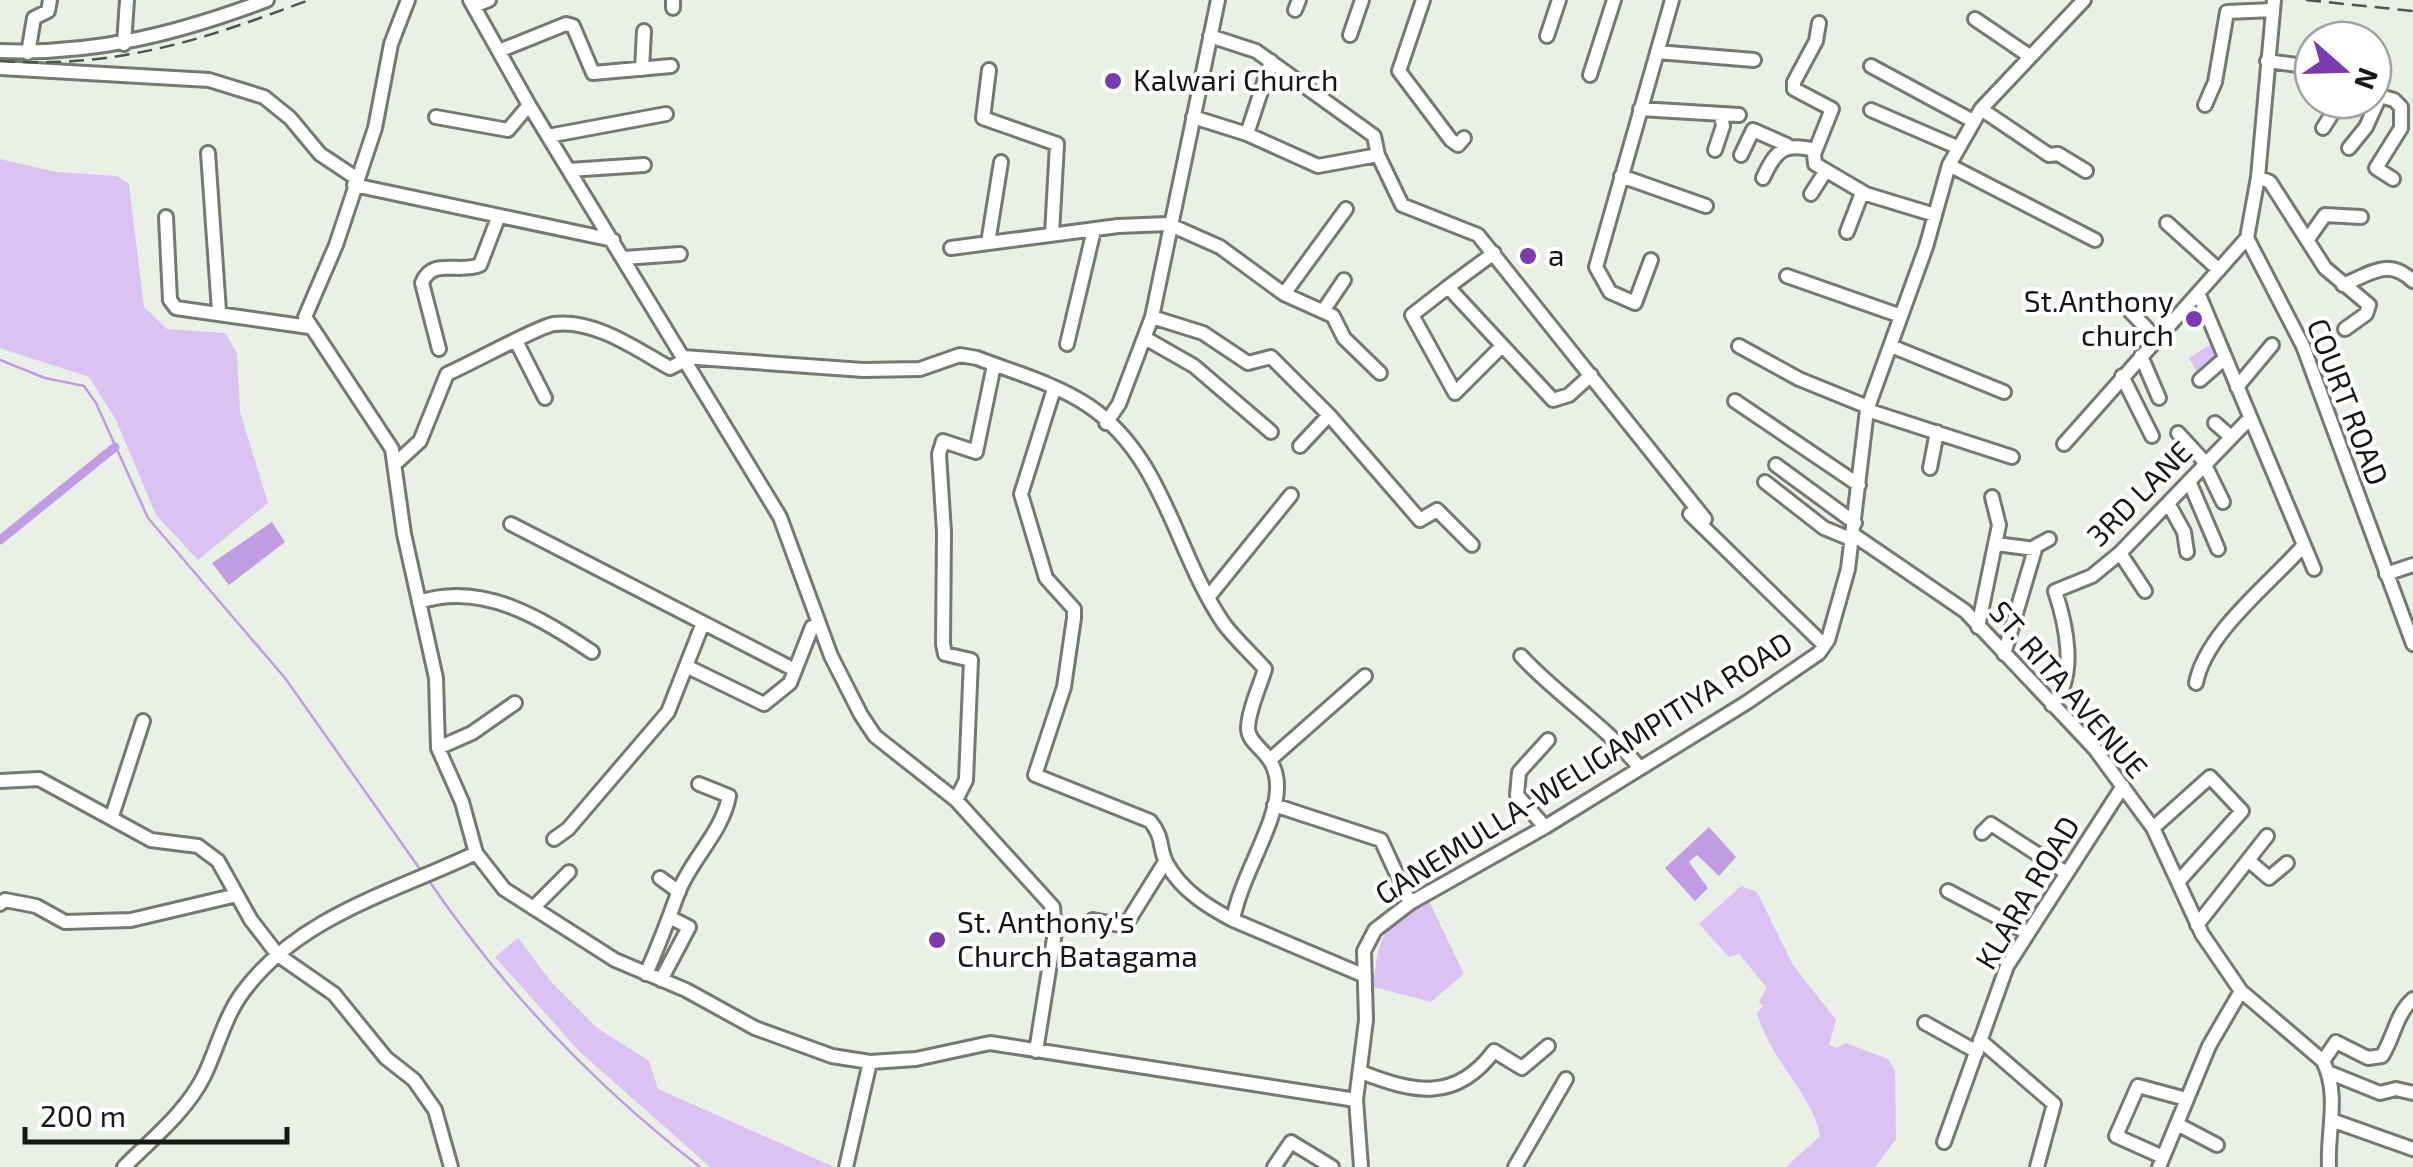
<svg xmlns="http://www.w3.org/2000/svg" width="2413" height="1167" font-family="'Exo 2',sans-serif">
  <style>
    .green { fill: #dac3f2 }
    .water { fill: #c09ce3 }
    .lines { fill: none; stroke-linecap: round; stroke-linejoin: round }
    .stream { stroke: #c09ce3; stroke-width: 2.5 }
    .canal { stroke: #c09ce3; stroke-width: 9 }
    .minor-casing { stroke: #747a71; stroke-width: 18 }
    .minor { stroke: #fff; stroke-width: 12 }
    .rail { stroke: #4f534d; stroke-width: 2.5; stroke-dasharray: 15 8; stroke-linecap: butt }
    .poi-dot { fill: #7b3aae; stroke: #fff; stroke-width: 4 }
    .labels { text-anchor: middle; stroke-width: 8; stroke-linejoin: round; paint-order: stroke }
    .poi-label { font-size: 30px; fill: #151814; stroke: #fff; text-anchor: start }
    .street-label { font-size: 30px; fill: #151814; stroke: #fff }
  </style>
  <rect width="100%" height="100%" fill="#eaf0e6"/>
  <path class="green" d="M0,159L56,172L117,176L129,184L144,307L167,329L225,333L237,353L240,412L268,503L198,560L156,515L116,420L89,377L0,348Z
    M2216,341L2223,357L2196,371L2189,358Z
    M1741,886L1757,892L1793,965L1836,1020L1829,1045L1837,1048L1846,1043L1888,1059L1895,1071L1896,1139L1875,1167H1786L1820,1136C1814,1096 1771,1062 1757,1013L1763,1006L1759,1001L1767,988L1739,954L1729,957L1699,924Z
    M1428,899L1464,974L1431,1002L1374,987C1378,933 1383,928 1428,899Z
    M518,938L553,984L596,1027L649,1061L658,1089L834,1167H710L579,1051L495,957Z"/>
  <path class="water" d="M272,522L285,542L229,585L212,563Z
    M1709,827L1736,857L1719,876L1697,855L1689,862L1708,888L1695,901L1665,868Z"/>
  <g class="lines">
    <path class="stream" d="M0,360L45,378L84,386L96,403L148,518L285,678L422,872
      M427,878C504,991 593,1084 700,1167"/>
    <path class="canal" d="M0,540L115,447"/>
    <g class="minor-casing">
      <path id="minor" d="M408,0L391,44L375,128L336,245L305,317L392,449L404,534L436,678L438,748L462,802L476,853L504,889L615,960L686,990L755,1028L832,1056L870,1062L916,1059L990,1043L1356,1100
        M470,0L529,105L780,517L831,656L861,715L875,736L956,800L1053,907L1055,932L1036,1051
        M673,0V8
        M1423,0L1399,71L1451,140L1458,145L1464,138
        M474,6L489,0
        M1295,10L1299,0
        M1975,19L2028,55
        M1819,23L1816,41L1794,82V89L1832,109L1814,154L1815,164L1866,194L1935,215
        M1350,35L1362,0
        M1210,36L1256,51L1374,136L1378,155L1402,205L1478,235L1705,519
        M1547,36L1559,0
        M124,44L127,0
        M0,51C95,55 179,33 267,0
        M499,51L566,24L573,26L593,73L671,66
        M1657,52L1754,60
        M28,53L34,18L48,11L50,0
        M2267,61L2313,67
        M1871,66L1973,121
        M0,68L209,80L264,97L290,118L320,154L356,178
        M642,69L644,31
        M989,70L983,118L1057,144L1052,234
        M1590,75L1614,0
        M2373,94L2394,100L2401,107V128L2376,168L2393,179
        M2205,105L2215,82L2227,12L2273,10
        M1640,109L1739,115
        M1981,109L2049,155L2058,154L2086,171
        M1871,110L1957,147
        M436,117L508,130L529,105
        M1193,117L1247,134L1318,166L1378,155
        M2323,128L2341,100
        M1247,134L1271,61
        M548,136L666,114
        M2349,148L2366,127L2380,96
        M1715,150L1723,126L1721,115
        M208,153L219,311
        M1741,155L1753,130L1787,145
        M1949,165L2095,240
        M569,170L644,165
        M1621,176L1706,206
        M2258,177L2270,182L2325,268L2369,305L2366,314L2345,329
        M1763,178C1776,150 1784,142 1815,150
        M354,185L613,240
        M1811,194L1825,172
        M166,217L170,300L176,308L309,327
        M2167,223L2219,270
        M1847,232L1862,193
        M2247,238L2303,346L2413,644
        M2308,239L2325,215L2361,217
        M988,243L1001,162
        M951,248L1118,226L1168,224L1220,247L1284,294L1333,316L1344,338L1380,373
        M1494,253L1448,287L1553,400L1569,395L1591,375
        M624,258L680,254
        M1651,260L1635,303L1610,292L1596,267L1672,0
        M1787,276L1901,316
        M2343,285C2370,274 2388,257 2413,281
        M1448,287L1412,315L1455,393L1502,346
        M1284,294L1346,209
        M2199,295L2314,569
        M2126,307L2157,339
        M1323,311L1344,280
        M1152,317L1203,333L1248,363L1271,357L1329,415L1420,520L1437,510L1472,545
        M1145,338L1194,366L1271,432
        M517,343L545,398
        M1067,344L1094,230
        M1739,346L1799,379L1868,407
        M1891,346L2004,392
        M439,349L422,283C432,257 458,274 480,265L498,218
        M2141,356L2159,398
        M683,357L863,370L920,369L960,355L977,358C1013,372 1057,384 1089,406C1165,458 1175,553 1224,624C1236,640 1252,654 1265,669C1260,686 1248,711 1248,729C1249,748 1278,752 1277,788C1277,824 1240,878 1233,920L1365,976
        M2122,376L2152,436
        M2200,380L2225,358
        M2237,387L2272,345
        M1054,389L1021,494L1046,578L1074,609V618L1064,687L1035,775L1150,821C1165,839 1158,848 1167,864C1181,890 1208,907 1233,920
        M1735,401L1859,485
        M1867,410L2012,457
        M1106,423L1119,404L1152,317L1218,0
        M2215,423L2231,437
        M2178,433L2202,459L2223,502
        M2064,444L2247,238L2258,177L2274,0
        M1300,446L1329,415
        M396,463L420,441L447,374C468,365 539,326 554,324C595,319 636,349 670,368L685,360
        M1776,465L1855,523
        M1930,468L1937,432
        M2189,481L2218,549
        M1765,482L1824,528L1853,540
        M2168,503L2184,532L2187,552
        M1690,514L1824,645
        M511,524L793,669
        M1854,535L1965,611L2095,749L2153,828L2202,934L2241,991L2323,1061C2340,1095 2327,1131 2329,1167
        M1996,544L2035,549
        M2120,553L2145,591
        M2386,574L2413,565
        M1210,595L1291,495
        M419,602C482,581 541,618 592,652
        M1978,627L1999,525L1992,497
        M2004,654L2036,546L2049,539
        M1521,656C1558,696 1604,724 1639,767
        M686,666L764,704L790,683L812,627L818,626
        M2196,683C2206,632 2270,584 2304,545
        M2052,705C2078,677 2066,624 2055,591L2092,576L2120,553L2250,418
        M438,748L472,733L515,703
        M1272,758L1365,676
        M0,781L39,779L151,840L198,846L218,861L251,920L278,955L334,994L386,1058L414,1080L435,1110L451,1167
        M956,800L966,780L971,660L945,654L943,644L944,532L939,454L943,441L976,452L994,365
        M1274,805L1381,840L1410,903
        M112,816L143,721
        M1545,827L1517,795L1519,772L1548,740
        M2153,828L2210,777L2242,811L2178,882
        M1982,833L1991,824L2065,872
        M554,839L568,829L668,712L703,623
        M2248,860L2269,878L2287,863
        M660,878L679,892
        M1948,891L2026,932
        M0,904L5,900L36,906L65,922L131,920L237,895
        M533,908L569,872
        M1093,920L1125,926L1165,862
        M2197,925L2267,836
        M646,974C658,947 668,921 678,893C691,859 722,833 729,796L699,784
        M661,980L689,927L673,919
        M1925,1023L1977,1052
        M1980,1040L2054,1104L2037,1167
        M2323,1061L2336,1042L2368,1058L2382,1056C2394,1037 2396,1014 2413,999
        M1361,1072C1414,1093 1456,1102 1494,1051L1522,1068L1548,1046
        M2328,1072L2380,1093L2396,1089L2413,1093
        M2334,1121L2413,1149
        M2177,1124L2217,1145
        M1944,1142L2007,966L2123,786
        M2163,1157L2116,1136L2138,1086L2186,1099
        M124,1167C152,1139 186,1112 204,1076C217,1049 225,1016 243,992C299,916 394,892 476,853
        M846,1167L870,1062
        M1274,1167L1291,1142L1332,1167
        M1361,1167L1356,1100L1366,1020L1364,951L1375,930L1410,903L1545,827L1746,703L1819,653L1828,640L1848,569L1867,410L1926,247L1949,165L1981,109L2084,0
        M1515,1167L1566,1079
        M2159,1167L2209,1046L2241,991"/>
    </g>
    <use href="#minor" class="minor"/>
    <path class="rail" d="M2306,0L2413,11
      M0,61C116,69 203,40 309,0"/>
  </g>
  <g class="poi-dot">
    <circle cx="1113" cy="81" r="10"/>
    <circle cx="1528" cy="256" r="10"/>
    <circle cx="2194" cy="319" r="10"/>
    <circle cx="937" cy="940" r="10"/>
  </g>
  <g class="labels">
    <g class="poi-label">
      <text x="1133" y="91">Kalwari Church</text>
      <text x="1548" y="266">a</text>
      <text x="2174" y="312" text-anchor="end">St.Anthony<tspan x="2174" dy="34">church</tspan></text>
      <text x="957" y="933">St. Anthony's<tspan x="957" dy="34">Church Batagama</tspan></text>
    </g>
    <g class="street-label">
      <text transform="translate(2347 402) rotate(69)" y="10">COURT ROAD</text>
      <text transform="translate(2140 494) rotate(-45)" y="10">3RD LANE</text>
      <text transform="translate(2068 690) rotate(49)" y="10">ST. RITA AVENUE</text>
      <text transform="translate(1584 769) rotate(-32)" y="10">GANEMULLA-WELIGAMPITIYA ROAD</text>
      <text transform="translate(2028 893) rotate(-59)" y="10">KLARA ROAD</text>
    </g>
  </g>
  <g transform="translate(2343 70) rotate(110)"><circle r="48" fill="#ffffff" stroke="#a1a3a1" stroke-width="2.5"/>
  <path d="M0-8L18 38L0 25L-18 38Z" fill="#7b3aae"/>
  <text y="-15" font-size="28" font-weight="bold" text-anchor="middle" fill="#151814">N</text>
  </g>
  <path d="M25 1127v15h262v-15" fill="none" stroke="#151814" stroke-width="5"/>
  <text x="40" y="1127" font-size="30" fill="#151814" stroke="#ffffff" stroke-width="8" paint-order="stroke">200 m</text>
</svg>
